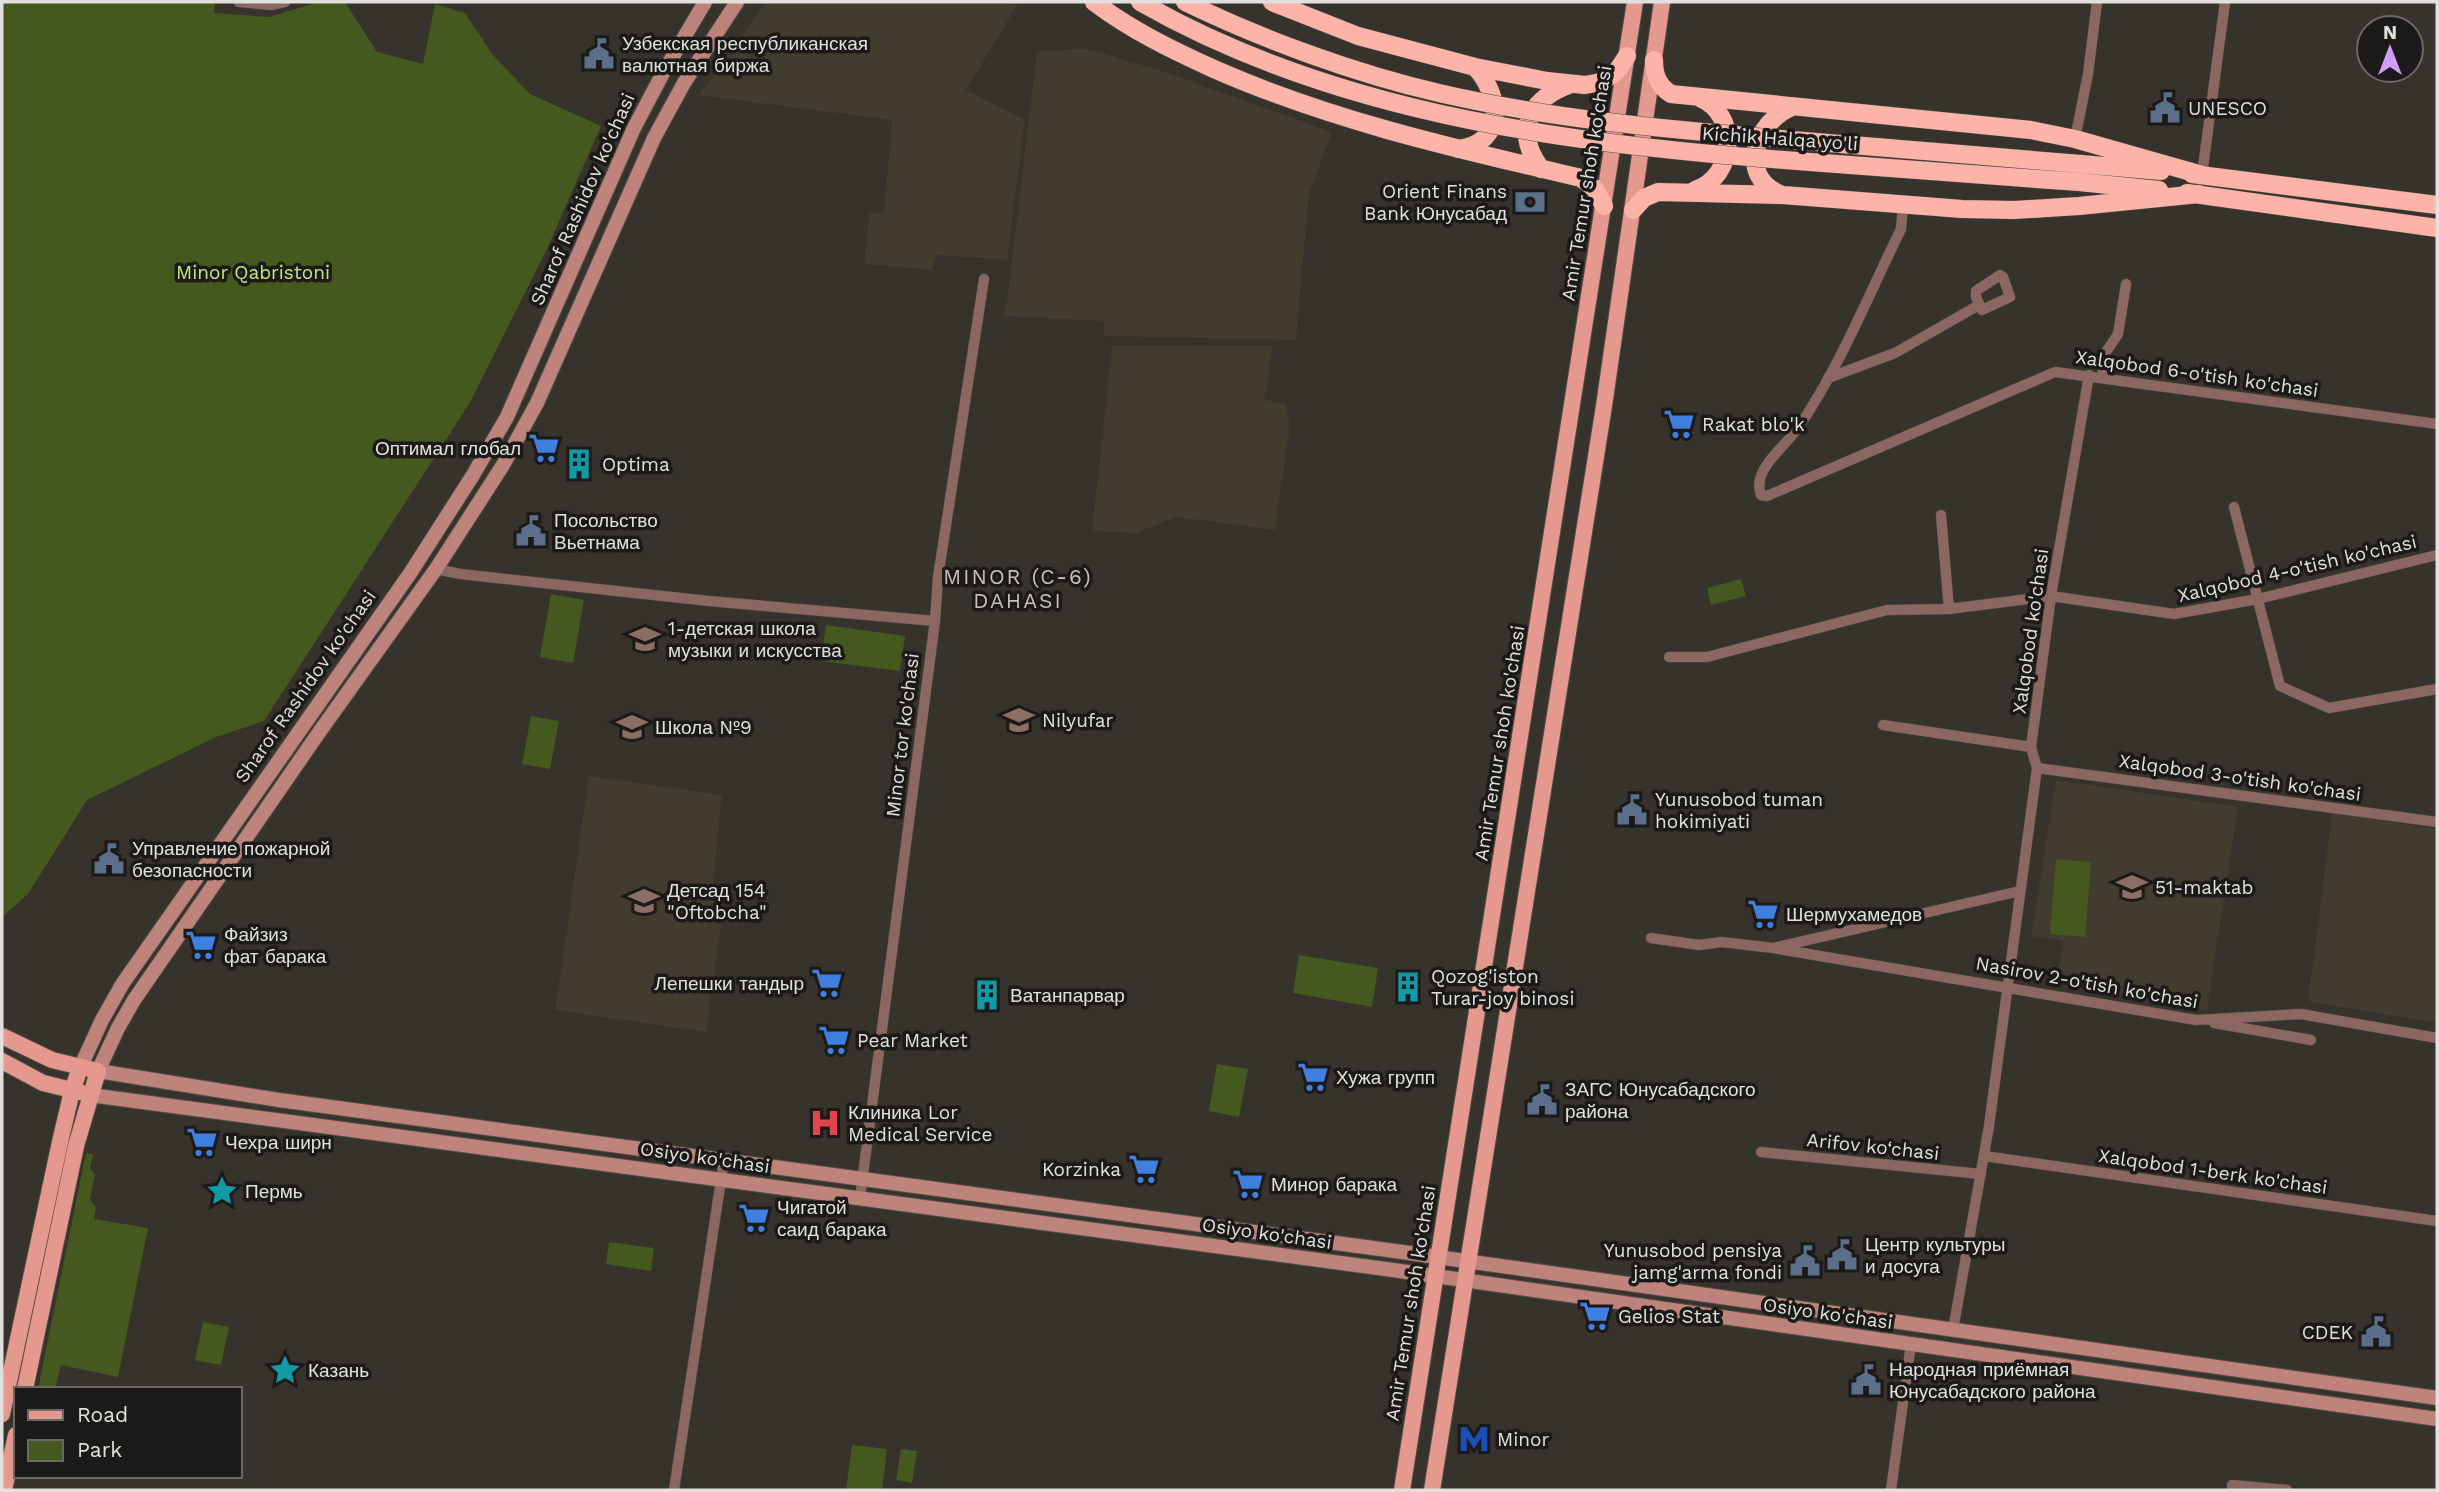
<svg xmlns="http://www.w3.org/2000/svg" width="2439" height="1492" font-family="'Work Sans',sans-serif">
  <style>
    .built { fill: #413b30 }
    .green { fill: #45591e }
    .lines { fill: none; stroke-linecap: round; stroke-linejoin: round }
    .street-casing { stroke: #524e48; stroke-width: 11 }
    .secondary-casing { stroke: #524e48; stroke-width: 16 }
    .primary-casing { stroke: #524e48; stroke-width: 18 }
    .highway-casing { stroke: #524e48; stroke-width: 19 }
    .street { stroke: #8c6761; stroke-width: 10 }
    .secondary { stroke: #be837b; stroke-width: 14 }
    .primary { stroke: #e5998e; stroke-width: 16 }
    .highway { stroke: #fcb3a8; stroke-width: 18 }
    .highway-bridge-casing { stroke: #524e48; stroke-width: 19; stroke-linecap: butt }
    .highway-bridge { stroke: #fcb3a8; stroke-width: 18 }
    .labels { text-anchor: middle; stroke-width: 7; stroke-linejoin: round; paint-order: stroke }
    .poi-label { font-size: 19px; fill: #e2e0dc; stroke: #1c1a18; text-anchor: start }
    .street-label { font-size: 19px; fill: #e2e0dc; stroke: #1c1a18 }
    .park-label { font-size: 19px; fill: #c2e97f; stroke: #1c1a18 }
    .neighbourhood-label { font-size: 21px; letter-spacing: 2px; fill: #c6c2ba; stroke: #1c1a18 }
  </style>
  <rect width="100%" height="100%" fill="#36322c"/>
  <path class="built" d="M766,2H1019L966,90L1025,120L1007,260L937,255L932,270L864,264L869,214L884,212L892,120L699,95Z
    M1089,49L1171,74L1332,132L1309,195L1296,340L1104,336V321L1003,316L1008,292L1037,51Z
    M1112,346H1273L1265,400L1286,404L1290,427L1275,530L1177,517L1136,533L1092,531Z
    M589,776L722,795L712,897L724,904L706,1032L555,1010Z
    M2056,780L2238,807L2207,1010L2100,993L2101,980L2058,974L2063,941L2031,936Z
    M2332,813L2437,829V1023L2308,1001Z"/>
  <path class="green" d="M2,2H215L214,13L269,17L319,2H345L377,52L423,64L435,4L465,13L493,55L530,94L601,126L547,249L469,404L264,721L216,737L87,800L28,894L2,917Z
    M1741,579L1746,596L1711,605L1707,588Z
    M551,594L584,600L573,663L540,657Z
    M826,625L905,636L900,671L821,661Z
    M531,716L559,721L550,769L522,764Z
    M2056,859L2091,862L2085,937L2050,934Z
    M1299,955L1378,968L1372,1007L1293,993Z
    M1217,1064L1248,1069L1239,1117L1209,1111Z
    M86,1153L93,1154L90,1169L95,1174L90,1199L96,1208L94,1219L148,1228L118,1377L61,1365L55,1389H38Z
    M609,1242L654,1248L651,1271L606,1264Z
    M203,1322L229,1327L221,1365L195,1360Z
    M852,1445L887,1449L882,1490H846Z
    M901,1449L917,1451L912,1483L896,1480Z"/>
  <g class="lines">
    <g class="street-casing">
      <path id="street" d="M239,2L271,5L285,2
        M2075,139L2088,74L2097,2
        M2202,175L2225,2
        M1903,206L1901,229C1868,296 1840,367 1798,428C1785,447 1751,470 1761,495L1767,496L2055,372L2437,424
        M2000,275L2003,277L2010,297L1982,310L1976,297V291Z
        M2102,377L2106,352L2118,334L2126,284
        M1828,378L1895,353L1979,305
        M2234,507L2280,686L2329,708L2437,689
        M1941,515L1949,609
        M436,569L460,574L709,601L935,621
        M1669,657H1707L1887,610L1949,609L2051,596L2174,614L2258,599L2437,555
        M1883,725L2031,747
        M2037,768L2437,822
        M1651,938L1699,945L1722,942L1773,948L2020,891
        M1773,948L2196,1020L2301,1014L2437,1038
        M2214,1023L2311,1040
        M1761,1152L1981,1174
        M1984,1156L2437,1221
        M860,1198L935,621L938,577L984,279
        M1953,1330L1989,1126L2037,768L2031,747L2051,596L2089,375
        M674,1490L724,1160
        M1891,1490L1911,1344
        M2232,1490V1485L2287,1490"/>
    </g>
    <g class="secondary-casing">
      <path id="secondary" d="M737,2L684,83L654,138L537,403L503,465L436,569L320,731L134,1000L118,1028L98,1071L279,1100L1395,1251L2437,1398
        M80,1068L102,1020L123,983L411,572L473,475L507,417L634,128L663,73L705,2
        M90,1095L1393,1270L2437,1419"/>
    </g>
    <g class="primary-casing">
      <path id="primary" d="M2,1036L52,1060L98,1071L76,1146L25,1389
        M2,1061L43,1083L80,1092
        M2,1414L60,1142L72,1091L80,1068
        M4,1490L16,1435
        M1402,1490L1635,2
        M1432,1490L1604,406L1662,2"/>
    </g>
    <g class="highway-casing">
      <path id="highway" d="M1094,2C1131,30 1172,50 1214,69C1332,121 1457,149 1581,178L1595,189L1604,206
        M1272,2L1358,36L1475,67L1547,81L1585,85L1601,82L1617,71L1627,56
        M1654,60C1654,75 1658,86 1671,94L2031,130L2075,139L2202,175
        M1458,149C1506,143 1501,95 1475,67
        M2081,164L2161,171
        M1541,169C1513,131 1529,99 1571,84
        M2192,174L2437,205
        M2079,182L2159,190
        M1695,190C1735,177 1740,115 1700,98
        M2187,193L2437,228
        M1780,194C1737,176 1755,122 1792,107
        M1633,210L1644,198L1658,192L1783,195L1962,209L2014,210L2079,206L2199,194"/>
    </g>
    <use href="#street" class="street"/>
    <use href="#secondary" class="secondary"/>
    <use href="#primary" class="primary"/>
    <use href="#highway" class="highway"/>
    <g class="highway-bridge-casing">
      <path id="highway-bridge" d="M1140,2C1343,118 1581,145 1810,162C1899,169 1989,176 2079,182
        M1185,2C1261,39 1356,74 1439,93C1551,119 1666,129 1780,139C1880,147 1981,156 2081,164"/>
    </g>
    <use href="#highway-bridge" class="highway-bridge"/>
  </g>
  <defs>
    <g id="civic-bare" transform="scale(2.415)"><path d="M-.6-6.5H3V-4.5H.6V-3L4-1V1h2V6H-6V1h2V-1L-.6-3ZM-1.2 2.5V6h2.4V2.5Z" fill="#5c6f8a" stroke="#1c1a18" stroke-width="2.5" paint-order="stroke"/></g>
    <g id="bank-bare" transform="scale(2.415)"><path d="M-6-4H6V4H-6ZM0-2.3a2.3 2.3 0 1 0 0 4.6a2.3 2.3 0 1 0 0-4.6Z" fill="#5c6f8a" stroke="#1c1a18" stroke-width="2.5" paint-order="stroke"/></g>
    <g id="supermarket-bare" transform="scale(2.415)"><path d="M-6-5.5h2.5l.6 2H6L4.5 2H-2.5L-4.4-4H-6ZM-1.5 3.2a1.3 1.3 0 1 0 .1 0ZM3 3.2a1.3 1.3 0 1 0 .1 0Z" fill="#3f7fe0" stroke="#1c1a18" stroke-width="2.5" paint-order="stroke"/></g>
    <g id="building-bare" transform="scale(2.415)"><path d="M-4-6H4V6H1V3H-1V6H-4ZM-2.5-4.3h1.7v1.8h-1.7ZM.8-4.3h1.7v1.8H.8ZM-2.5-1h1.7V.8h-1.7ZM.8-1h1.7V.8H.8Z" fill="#0f9aa8" stroke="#1c1a18" stroke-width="2.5" paint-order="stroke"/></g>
    <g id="school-bare" transform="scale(2.415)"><path d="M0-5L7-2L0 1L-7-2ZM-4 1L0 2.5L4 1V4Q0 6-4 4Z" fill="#8d6e63" stroke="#1c1a18" stroke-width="2.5" paint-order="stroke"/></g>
    <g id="hospital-bare" transform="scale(2.415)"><path d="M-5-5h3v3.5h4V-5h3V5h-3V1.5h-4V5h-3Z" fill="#e0444e" stroke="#1c1a18" stroke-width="2.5" paint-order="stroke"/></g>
    <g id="sight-bare" transform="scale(2.415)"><path d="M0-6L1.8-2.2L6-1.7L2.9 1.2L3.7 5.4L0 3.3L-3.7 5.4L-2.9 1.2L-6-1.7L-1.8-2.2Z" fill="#0f9aa8" stroke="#1c1a18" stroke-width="2.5" paint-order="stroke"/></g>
    <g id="metro-bare" transform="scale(2.415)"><path d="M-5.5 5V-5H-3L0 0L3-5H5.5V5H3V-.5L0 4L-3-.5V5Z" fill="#1a4fb4" stroke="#1c1a18" stroke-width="2.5" paint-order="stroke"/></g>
  </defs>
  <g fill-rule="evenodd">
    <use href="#civic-bare" x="599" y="54"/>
    <use href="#civic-bare" x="2165" y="108"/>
    <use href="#bank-bare" x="1530" y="202"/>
    <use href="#supermarket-bare" x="1679" y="424"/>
    <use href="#supermarket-bare" x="544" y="448"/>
    <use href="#building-bare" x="579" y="464"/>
    <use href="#civic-bare" x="531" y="531"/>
    <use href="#school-bare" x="645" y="639"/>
    <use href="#school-bare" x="1019" y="720"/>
    <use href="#school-bare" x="632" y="727"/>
    <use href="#civic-bare" x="1632" y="810"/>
    <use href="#civic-bare" x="109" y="859"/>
    <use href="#school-bare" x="2132" y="887"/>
    <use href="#school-bare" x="644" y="901"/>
    <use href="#supermarket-bare" x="1763" y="914"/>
    <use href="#supermarket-bare" x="201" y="945"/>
    <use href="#supermarket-bare" x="827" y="983"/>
    <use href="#building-bare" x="1408" y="987"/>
    <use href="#building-bare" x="987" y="995"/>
    <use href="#supermarket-bare" x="834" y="1040"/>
    <use href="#supermarket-bare" x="1313" y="1077"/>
    <use href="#civic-bare" x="1542" y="1100"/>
    <use href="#hospital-bare" x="825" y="1123"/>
    <use href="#supermarket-bare" x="202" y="1142"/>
    <use href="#supermarket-bare" x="1144" y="1169"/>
    <use href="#supermarket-bare" x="1248" y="1184"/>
    <use href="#sight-bare" x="222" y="1191"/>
    <use href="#supermarket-bare" x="754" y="1218"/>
    <use href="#civic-bare" x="1842" y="1255"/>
    <use href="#civic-bare" x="1805" y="1261"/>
    <use href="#supermarket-bare" x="1595" y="1316"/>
    <use href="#civic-bare" x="2376" y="1332"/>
    <use href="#sight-bare" x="285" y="1370"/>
    <use href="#civic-bare" x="1866" y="1380"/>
    <use href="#metro-bare" x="1474" y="1439"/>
  </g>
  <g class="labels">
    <g class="poi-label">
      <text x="622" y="50">Узбекская республиканская<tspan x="622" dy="22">валютная биржа</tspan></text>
      <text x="2188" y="115">UNESCO</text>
      <text x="1507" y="198" text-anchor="end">Orient Finans<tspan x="1507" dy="22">Bank Юнусабад</tspan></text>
      <text x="1702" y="431">Rakat blo'k</text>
      <text x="521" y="455" text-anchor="end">Оптимал глобал</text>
      <text x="602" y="471">Optima</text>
      <text x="554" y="527">Посольство<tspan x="554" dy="22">Вьетнама</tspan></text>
      <text x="668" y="635">1-детская школа<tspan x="668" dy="22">музыки и искусства</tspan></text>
      <text x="1042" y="727">Nilyufar</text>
      <text x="655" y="734">Школа №9</text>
      <text x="1655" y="806">Yunusobod tuman<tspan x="1655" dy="22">hokimiyati</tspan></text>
      <text x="132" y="855">Управление пожарной<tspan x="132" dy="22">безопасности</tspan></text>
      <text x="2155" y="894">51-maktab</text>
      <text x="667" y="897">Детсад 154<tspan x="667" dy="22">"Oftobcha"</tspan></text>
      <text x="1786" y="921">Шермухамедов</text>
      <text x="224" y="941">Файзиз<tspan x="224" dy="22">фат барака</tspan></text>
      <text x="1431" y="983">Qozog'iston<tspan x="1431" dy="22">Turar-joy binosi</tspan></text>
      <text x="804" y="990" text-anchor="end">Лепешки тандыр</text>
      <text x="1010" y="1002">Ватанпарвар</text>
      <text x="857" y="1047">Pear Market</text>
      <text x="1336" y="1084">Хужа групп</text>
      <text x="1565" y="1096">ЗАГС Юнусабадского<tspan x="1565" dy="22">района</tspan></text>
      <text x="848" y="1119">Клиника Lor<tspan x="848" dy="22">Medical Service</tspan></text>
      <text x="225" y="1149">Чехра ширн</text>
      <text x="1121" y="1176" text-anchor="end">Korzinka</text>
      <text x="1271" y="1191">Минор барака</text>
      <text x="245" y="1198">Пермь</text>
      <text x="777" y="1214">Чигатой<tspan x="777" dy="22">саид барака</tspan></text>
      <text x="1865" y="1251">Центр культуры<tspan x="1865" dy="22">и досуга</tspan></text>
      <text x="1782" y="1257" text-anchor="end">Yunusobod pensiya<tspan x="1782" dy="22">jamg'arma fondi</tspan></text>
      <text x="1618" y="1323">Gelios Stat</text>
      <text x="2353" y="1339" text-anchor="end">CDEK</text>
      <text x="1889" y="1376">Народная приёмная<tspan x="1889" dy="22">Юнусабадского района</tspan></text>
      <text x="308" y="1377">Казань</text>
      <text x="1497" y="1446">Minor</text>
    </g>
    <g class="street-label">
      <text transform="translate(1780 138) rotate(4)" y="7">Kichik Halqa yo'li</text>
      <text transform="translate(1586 183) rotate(-81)" y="7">Amir Temur shoh ko'chasi</text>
      <text transform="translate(582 199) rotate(-66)" y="7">Sharof Rashidov ko'chasi</text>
      <text transform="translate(2197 373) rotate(8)" y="7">Xalqobod 6-o'tish ko'chasi</text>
      <text transform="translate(2297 568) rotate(-13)" y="7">Xalqobod 4-o'tish ko'chasi</text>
      <text transform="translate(2030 631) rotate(-82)" y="7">Xalqobod ko'chasi</text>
      <text transform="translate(305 686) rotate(-55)" y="7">Sharof Rashidov ko'chasi</text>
      <text transform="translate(902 735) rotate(-83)" y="7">Minor tor ko'chasi</text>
      <text transform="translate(1499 743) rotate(-81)" y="7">Amir Temur shoh ko'chasi</text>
      <text transform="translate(2240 777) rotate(8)" y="7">Xalqobod 3-o'tish ko'chasi</text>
      <text transform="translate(2087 982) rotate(10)" y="7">Nasirov 2-o'tish ko'chasi</text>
      <text transform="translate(1873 1146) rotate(6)" y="7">Arifov ko‘chasi</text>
      <text transform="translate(705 1157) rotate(8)" y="7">Osiyo ko'chasi</text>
      <text transform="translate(2213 1171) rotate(8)" y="7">Xalqobod 1-berk ko'chasi</text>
      <text transform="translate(1267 1233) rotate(8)" y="7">Osiyo ko'chasi</text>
      <text transform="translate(1410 1303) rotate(-81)" y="7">Amir Temur shoh ko'chasi</text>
      <text transform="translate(1828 1313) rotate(8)" y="7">Osiyo ko'chasi</text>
    </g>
    <g class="park-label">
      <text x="253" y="279">Minor Qabristoni</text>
    </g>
    <g class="neighbourhood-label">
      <text x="1018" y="584">MINOR (C-6)<tspan x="1018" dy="24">DAHASI</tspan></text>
    </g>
  </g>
  <rect width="2439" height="1492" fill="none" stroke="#e2e0dc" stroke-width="7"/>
  <rect x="14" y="1387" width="228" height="91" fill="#1c1a18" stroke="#6b6966" stroke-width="2"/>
  <rect x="28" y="1410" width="35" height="10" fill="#e5998e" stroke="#6b6966" stroke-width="2"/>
  <text x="77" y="1422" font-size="21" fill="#e2e0dc">Road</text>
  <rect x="28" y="1440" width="35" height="21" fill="#45591e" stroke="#6b6966" stroke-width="2"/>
  <text x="77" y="1457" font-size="21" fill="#e2e0dc">Park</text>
  <g transform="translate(2390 49)"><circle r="33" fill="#1c1a18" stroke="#6b6966" stroke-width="2"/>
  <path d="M0-5L12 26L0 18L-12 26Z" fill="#d29cfd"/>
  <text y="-10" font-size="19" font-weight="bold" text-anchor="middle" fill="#e2e0dc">N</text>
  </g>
</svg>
